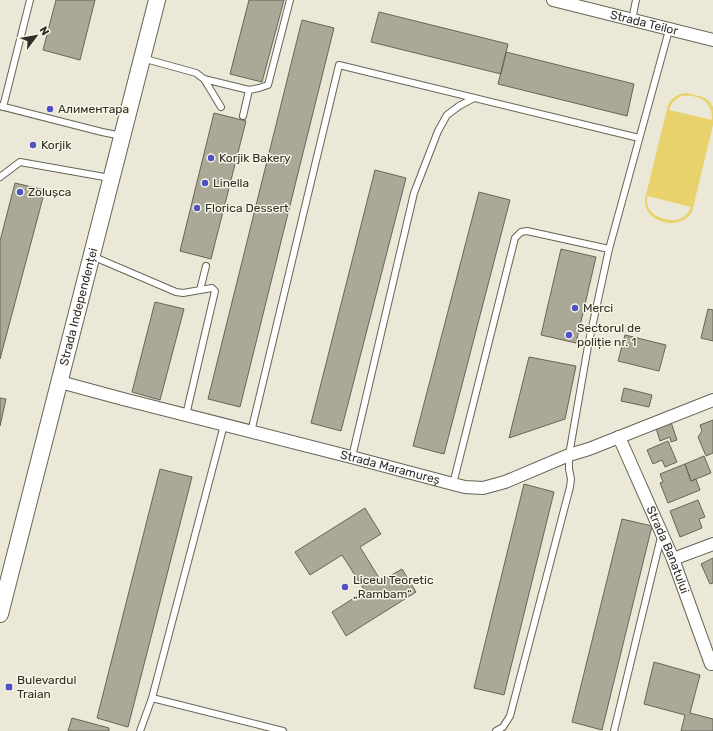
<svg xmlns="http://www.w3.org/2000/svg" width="713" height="731" font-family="Rubik,sans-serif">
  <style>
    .green { fill: #e8d26c; fill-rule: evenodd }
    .building { fill: #aba898; stroke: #686557 }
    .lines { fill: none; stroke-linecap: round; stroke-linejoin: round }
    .service-casing { stroke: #676456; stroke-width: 8 }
    .minor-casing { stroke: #676456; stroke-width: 14 }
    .secondary-casing { stroke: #676456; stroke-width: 18 }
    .service { stroke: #fff; stroke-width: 6 }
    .minor { stroke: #fff; stroke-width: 12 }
    .secondary { stroke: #fff; stroke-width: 16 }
    .poi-dot { fill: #5050c7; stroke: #f8f5e4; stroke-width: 1.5 }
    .labels { text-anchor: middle; stroke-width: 3; stroke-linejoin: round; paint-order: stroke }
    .street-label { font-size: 12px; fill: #2f2e28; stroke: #f8f5e4 }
    .poi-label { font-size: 12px; fill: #2f2e28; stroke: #f8f5e4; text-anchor: start }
  </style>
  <rect width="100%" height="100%" fill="#ebe8d7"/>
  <path class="green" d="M686,93L703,97L709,101L713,107V125L692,212C680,232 643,223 645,199L668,105C671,98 678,94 686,93ZM682,96C698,94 713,101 712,120L669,110C671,103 675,99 682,96ZM647,197L648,196L691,207C686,219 677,222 665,219C653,216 646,210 647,197Z"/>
  <path class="building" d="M56,0H95L80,60L43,50Z
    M249,0H284L262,82L230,74Z
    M379,12L508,44L501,74L371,42Z
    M302,20L334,28L240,407L208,399Z
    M506,52L634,84L627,116L498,84Z
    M214,113L246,121L211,259L180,251Z
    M375,170L406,178L341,431L311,423Z
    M15,183L45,190L0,359V241Z
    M479,192L510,200L444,454L413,446Z
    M561,249L596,257L576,343L541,335Z
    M155,302L184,309L160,400L132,392Z
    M708,309L713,310V341L701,338Z
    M625,335L666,345L659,371L618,361Z
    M529,357L576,366L565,419L509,438Z
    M624,388L652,395L649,407L621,401Z
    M0,398L6,399L0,426Z
    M713,420V453L706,456L698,437L702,431L700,425Z
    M671,422L677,440L671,442L670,437L660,441L656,428Z
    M668,441L677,462L665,467L662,460L653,464L647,450Z
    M704,456L711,473L691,481L685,464Z
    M685,464L691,481L696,479L700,490L668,503L660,483L663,482L660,474Z
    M160,469L192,477L128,727L97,718Z
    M524,484L554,492L504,695L474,688Z
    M698,500L705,517L699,519L702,528L680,537L670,511Z
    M365,508L381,534L360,547L381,581L402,569L416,592L346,636L332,612L365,591L342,555L310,575L295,552Z
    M622,519L652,526L602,730L572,722Z
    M713,558V583L710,584L701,564Z
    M654,662L700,675L690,713L713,719V731H681L685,715L644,704Z
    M72,718L109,728V731H68Z"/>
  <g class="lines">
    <g class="service-casing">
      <path id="service" d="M632,20L636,0
        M142,58L196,73L204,79L249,90L243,116
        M204,79L221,107
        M249,90L259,88L268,85L290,0
        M0,106L102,132L122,136
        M3,107L30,0
        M0,177L20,162L110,178
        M92,256L176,292L183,293L212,288L215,291L186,415
        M200,290L206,266
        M251,432L339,65L639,138
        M352,457L414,193L438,131L447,115L459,106L474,98
        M453,484L515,238L521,232L527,231L609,249
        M152,698L283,731
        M140,731L152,698L224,425
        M496,731L503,727L510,716L570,487L571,479L569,469V455L588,346L609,249L669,30
        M614,731L661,537"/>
    </g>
    <g class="minor-casing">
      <g id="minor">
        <path id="s1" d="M553,0L713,40"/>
        <path id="s2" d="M60,382L123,399L355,458L453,484L465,487L483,488L505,482L569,455L589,449L713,400"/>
        <path id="s3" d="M619,437L673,559L711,664"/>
        <path d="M673,559L713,544"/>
      </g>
    </g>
    <g class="secondary-casing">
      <g id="secondary">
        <path id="s4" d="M0,614L157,0"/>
      </g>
    </g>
    <use href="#service" class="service"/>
    <use href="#minor" class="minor"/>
    <use href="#secondary" class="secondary"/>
  </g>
  <g class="poi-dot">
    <circle cx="50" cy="109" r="4"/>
    <circle cx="33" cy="145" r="4"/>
    <circle cx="211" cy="158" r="4"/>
    <circle cx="205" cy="183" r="4"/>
    <circle cx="20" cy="192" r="4"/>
    <circle cx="197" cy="208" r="4"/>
    <circle cx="575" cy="308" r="4"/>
    <circle cx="569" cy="335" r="4"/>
    <circle cx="345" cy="587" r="4"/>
    <rect x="5" y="683" width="8" height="8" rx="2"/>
  </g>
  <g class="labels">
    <g class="street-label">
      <text dy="4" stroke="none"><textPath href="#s1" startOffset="94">Strada Teilor</textPath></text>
      <text dy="4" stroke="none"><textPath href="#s4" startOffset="317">Strada Independenței</textPath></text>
      <text dy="4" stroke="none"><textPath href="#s2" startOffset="341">Strada Maramureș</textPath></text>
      <text dy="4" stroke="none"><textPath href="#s3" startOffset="123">Strada Banatului</textPath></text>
    </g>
    <g class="poi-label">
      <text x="58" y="113">Алиментара</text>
      <text x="41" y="149">Korjik</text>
      <text x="219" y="162">Korjik Bakery</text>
      <text x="213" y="187">Linella</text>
      <text x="28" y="196">Zolușca</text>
      <text x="205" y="212">Florica Dessert</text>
      <text x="583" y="312">Merci</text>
      <text x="577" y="332">Sectorul de<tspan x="577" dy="14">poliție nr. 1</tspan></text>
      <text x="353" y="584">Liceul Teoretic<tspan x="353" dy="14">„Rambam“</tspan></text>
      <text x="17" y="684">Bulevardul<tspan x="17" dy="14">Traian</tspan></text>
    </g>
  </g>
  <g transform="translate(36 36) rotate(58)" stroke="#f8f5e4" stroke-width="3" paint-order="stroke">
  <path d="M0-3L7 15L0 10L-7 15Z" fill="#2f2e28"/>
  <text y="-6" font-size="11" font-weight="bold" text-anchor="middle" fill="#2f2e28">N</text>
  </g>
</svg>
